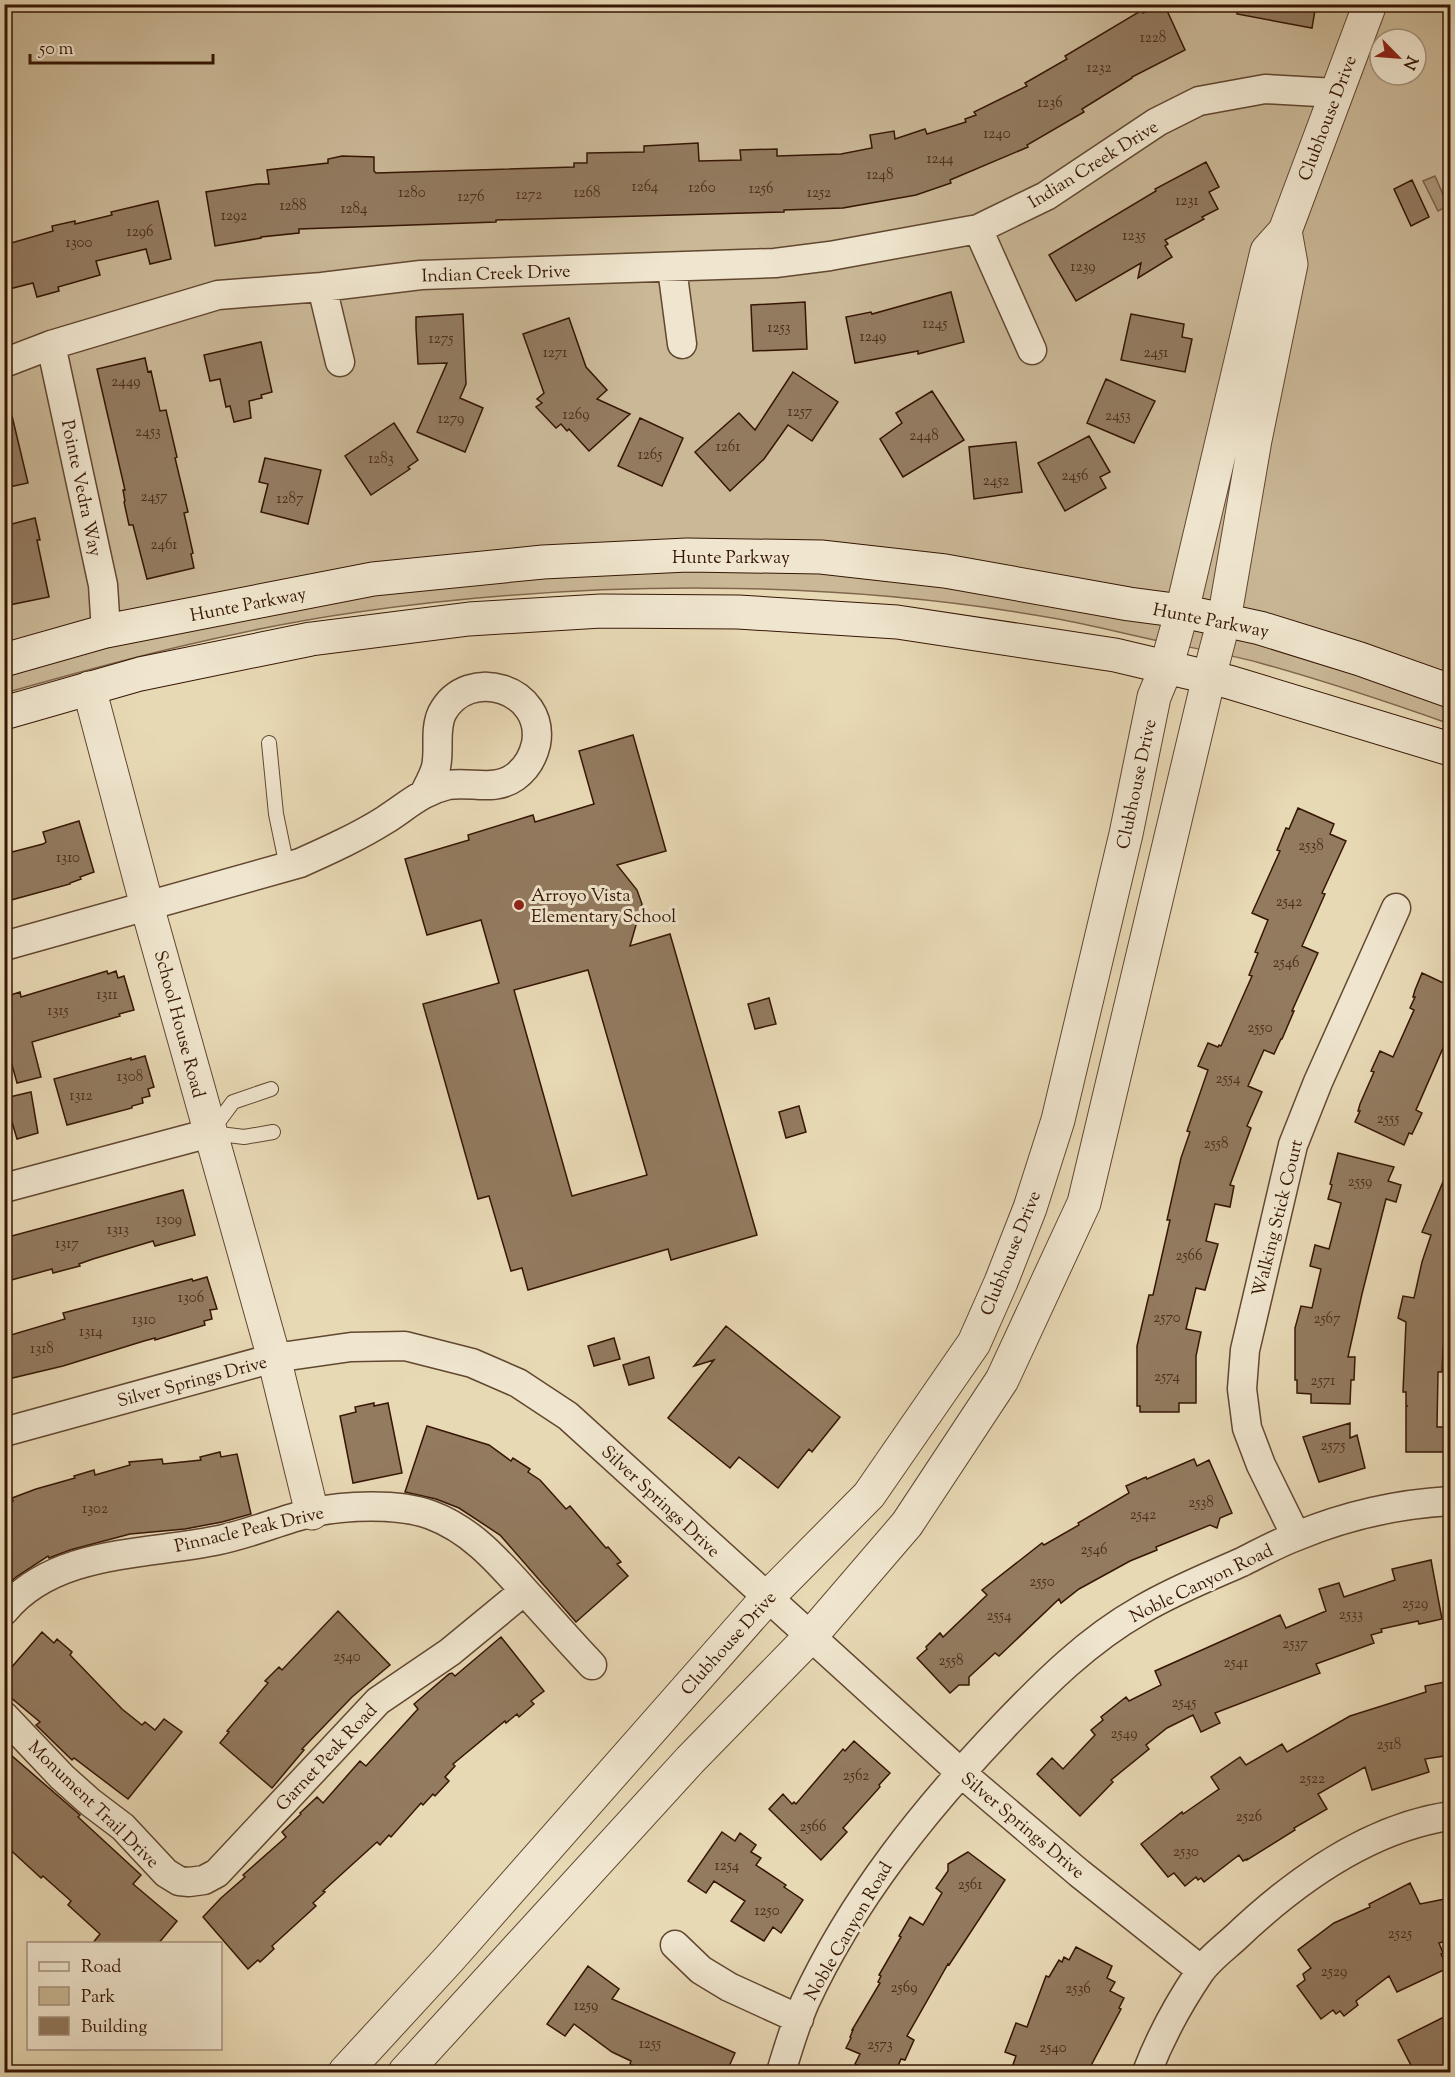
<svg xmlns="http://www.w3.org/2000/svg" width="1455" height="2077" font-family="'Sorts Mill Goudy',serif">
  <style>
    .green { fill: #cab897; stroke: #80674e; stroke-width: 1.5; fill-rule: evenodd }
    .water { fill: #ab9779; stroke: #7c634a; stroke-width: 1.5 }
    .building { fill: #937b60; stroke: #361604; stroke-width: 1.5; fill-rule: evenodd }
    .lines { fill: none; stroke-linecap: round; stroke-linejoin: round }
    .service-casing { stroke: #624730; stroke-width: 16 }
    .minor-casing { stroke: #624730; stroke-width: 31 }
    .tertiary-casing { stroke: #624730; stroke-width: 35 }
    .secondary-casing { stroke: #361604; stroke-width: 35 }
    .service { stroke: #f0e6cf; stroke-width: 14 }
    .minor { stroke: #f0e6cf; stroke-width: 28 }
    .tertiary { stroke: #f0e6cf; stroke-width: 33 }
    .secondary { stroke: #f0e6cf; stroke-width: 33 }
    .poi-dot { fill: #8f2418; stroke: #f0e6cf; stroke-width: 2 }
    .labels { text-anchor: middle; stroke-width: 6; stroke-linejoin: round; paint-order: stroke }
    .number-label { font-size: 15px; fill: #4d2f1b }
    .street-label { font-size: 18px; fill: #361604; stroke: #f0e6cf }
    .poi-label { font-size: 18px; fill: #361604; stroke: #f0e6cf; text-anchor: start }
  </style>
  <rect width="100%" height="100%" fill="#e8d9b5"/>
  <filter id="stains"><feTurbulence type="fractalNoise" baseFrequency=".00333" numOctaves="4"/><feColorMatrix values="0 0 0 0 .2 0 0 0 0 .09 0 0 0 0 .02 0 0 0 .5 -.17"/></filter>
  <radialGradient id="worn" r=".72"><stop offset=".6" stop-color="#630" stop-opacity="0"/><stop offset="1" stop-color="#630" stop-opacity=".3"/></radialGradient>
  <path class="green" d="M5,5H1450V724C1388,702 1325,681 1260,663C1227,654 1193,648 1159,641C1125,634 1092,625 1058,619C831,578 585,580 358,612C238,629 121,660 5,693ZM1380,39H1416V75H1380Z"/>
  <path class="water" d="M1435,176L1448,206L1438,211L1423,181Z"/>
  <path class="building" d="M1160,4H1164L1185,50L1132,77V78L1082,109L1084,112L1027,145L1028,147L950,180L951,183L916,195L843,208L784,210V212L496,220V222L299,229V233L261,237V238L215,246L206,192L258,184H269L267,170L328,163V159L342,156L374,157V171L376,173L574,167V163H587V153L644,152V146L698,143L699,161L741,160L740,150L777,149V156L841,154L872,148L870,135L894,131L895,139L925,129L927,134L966,122L965,119L976,115L974,112L1027,86L1025,83L1067,59L1065,56L1142,10L1143,13Z
    M1238,4H1316L1312,28L1237,14Z
    M1206,162L1219,187L1209,192L1218,209L1202,217L1204,219L1165,240L1168,244L1165,246L1172,257L1138,278L1141,263L1076,301L1049,255L1156,191L1155,189Z
    M1412,180L1429,217L1411,226L1394,189Z
    M158,201L171,259L150,264L146,249L96,261L100,275L58,287L59,291L37,297L33,283L9,289L4,274V245L53,231L52,226L75,221V224L112,215L111,212Z
    M951,292L964,342L918,354V351L855,363L846,317L871,312L872,314Z
    M805,302L807,349L753,351L751,305Z
    M463,314L466,384L460,398L483,408L465,452L417,432L447,363L418,364L416,328V317Z
    M1131,314L1184,324L1182,337L1192,339L1185,372L1121,360Z
    M569,318L586,367L607,390L597,399L630,414L589,451L569,429L567,431L561,424L556,428L536,407L542,403L537,399L544,393L523,334Z
    M261,342L272,392L261,395L262,398L249,401L251,418L234,422L230,406L226,407L220,379L210,381L204,355Z
    M145,358L148,372L151,371L160,411L166,410L177,457L175,458L188,512L184,513L193,553L191,554L194,568L147,579L133,525H129L124,502L125,501L123,490H125L97,369Z
    M793,372L838,402L812,441L788,425L764,459L730,491L695,452L739,413L755,430Z
    M1106,379L1155,401L1134,443L1087,423Z
    M932,391L964,440L903,477L880,439L902,423L896,413Z
    M12,416L28,483L4,488V417Z
    M640,418L683,438L662,486L618,466Z
    M394,423L418,460L408,467L410,469L371,495L345,456Z
    M1089,436L1110,472L1100,477L1106,488L1065,511L1038,463Z
    M1016,442L1022,492L974,499L969,447Z
    M265,458L321,470L308,524L261,512L268,484L259,482Z
    M35,518L40,540H37L49,597L4,606V526Z
    M633,735L666,851L617,865L637,890L642,904L630,946L670,934L757,1235L671,1260L668,1249L528,1290L522,1268L511,1271L489,1196L478,1199L423,1004L499,983L481,920L427,935L405,859L469,840L468,835L533,815L535,822L594,804L579,751ZM588,970L647,1175L572,1196L514,990Z
    M1298,808L1334,824L1330,834L1346,841L1322,893L1325,894L1302,946L1318,953L1292,1011H1294L1282,1039H1281L1274,1054L1264,1050L1248,1086L1262,1092L1247,1126L1251,1128L1230,1185L1234,1186L1230,1207L1215,1204L1206,1241L1218,1244L1205,1290L1196,1288L1186,1329L1201,1332L1196,1356V1403H1179V1412H1140V1406H1137V1346L1149,1295H1153L1170,1220H1167L1181,1158L1190,1132L1187,1131L1208,1070L1198,1066L1208,1043L1218,1047L1219,1045L1221,1046L1252,976L1249,975L1258,953L1255,952L1268,920L1252,913L1280,851L1277,850L1286,828L1289,829Z
    M79,821L94,872L80,877L81,879L70,883V884L4,902V854L43,844L46,842L43,832Z
    M107,971L108,974L116,971L118,978L124,976L134,1010L119,1014L120,1016L32,1042L41,1077L17,1083L4,1036V997L20,992L21,997Z
    M1422,973L1450,986V1032L1416,1110L1422,1113L1412,1134L1409,1133L1404,1145L1355,1122L1360,1111H1358L1360,1104L1374,1072L1371,1071L1380,1051L1393,1057L1414,1010L1410,1008L1415,997H1413L1415,990Z
    M769,998L776,1024L755,1029L748,1004Z
    M145,1056L154,1087L148,1089L150,1096L142,1098L143,1103L132,1106V1108L67,1125L54,1079L131,1058V1060Z
    M31,1092L38,1133L17,1139L5,1098Z
    M799,1106L806,1132L786,1138L779,1112Z
    M1338,1153L1394,1167L1388,1181L1401,1185L1396,1202L1386,1199L1362,1294L1348,1357H1355L1354,1380H1351L1350,1404L1311,1403V1394L1297,1393V1380H1295V1328L1301,1306L1312,1308L1321,1269L1310,1266L1315,1245L1329,1249L1341,1203L1328,1199L1332,1185L1330,1184Z
    M1450,1165V1318L1443,1348L1442,1372H1438L1437,1427H1447L1448,1452H1406V1406H1408H1406V1392H1403L1406,1322L1398,1318L1403,1296L1414,1298L1422,1262L1431,1235L1422,1232Z
    M183,1190L195,1235L155,1246L153,1241L93,1259L79,1264L80,1266L53,1273L52,1269L4,1282V1238Z
    M207,1277L217,1309L210,1310L212,1319L204,1321L205,1325L155,1340V1338L144,1341L63,1366L4,1380V1337L65,1319L63,1313L192,1279L193,1281Z
    M726,1326L840,1417L812,1452L809,1449L778,1488L739,1457L730,1468L668,1418L714,1360L694,1366Z
    M614,1338L620,1359L594,1366L588,1346Z
    M649,1357L654,1378L629,1385L623,1365Z
    M374,1403V1406L388,1403L402,1473L353,1483L340,1416L356,1412L355,1407Z
    M1350,1423V1438L1357,1435L1365,1468L1319,1482L1303,1437Z
    M427,1426L489,1445L511,1461L513,1458L530,1469L528,1472L540,1480L566,1509L570,1506L606,1548L608,1547L621,1562L617,1564L628,1576L576,1622L500,1535L459,1508L436,1499L405,1492Z
    M220,1452L221,1457L237,1454L251,1514L222,1522L185,1529L130,1534L70,1550L49,1558L48,1556L16,1577L4,1588V1504L13,1501L12,1498L36,1489L75,1478L74,1476L94,1470L95,1475L130,1465L129,1462L162,1459L163,1464L201,1460L200,1457Z
    M1194,1459L1197,1466L1209,1460L1232,1513L1220,1518L1217,1528L1210,1525L1156,1547L1157,1550L1130,1561L1079,1589L1061,1603L1059,1599L999,1656L995,1653L969,1677V1685H959L950,1693L917,1658L927,1649L926,1647L940,1633L943,1637L987,1595L982,1590L1042,1543L1044,1545L1079,1525L1078,1523L1129,1493L1126,1486L1146,1477L1147,1479Z
    M1431,1560L1442,1619L1419,1624L1418,1621L1381,1629L1382,1632L1371,1635L1374,1643L1316,1664L1320,1673L1215,1713L1220,1723L1201,1732L1193,1715L1167,1728L1146,1745L1149,1749L1111,1780L1113,1782L1080,1816L1037,1774L1052,1758L1063,1769L1095,1735L1091,1730L1103,1720L1101,1717L1126,1697L1129,1701L1161,1685L1155,1671L1280,1615L1286,1628L1326,1611L1319,1589L1339,1583L1344,1597L1395,1580L1392,1569Z
    M338,1611L390,1665L352,1697L302,1749L304,1750L272,1788L220,1743L229,1732L227,1731L268,1683L265,1681L279,1667L282,1670Z
    M42,1632L54,1643L57,1639L72,1652L70,1655L122,1709L142,1725L145,1722L155,1730L164,1719L182,1732L128,1799L74,1758L72,1760L36,1725L40,1722L4,1692V1676Z
    M501,1637L544,1691L531,1701L534,1704L519,1717L517,1714L506,1723L505,1721L453,1764L455,1766L445,1777L449,1781L435,1796L433,1794L423,1805L421,1803L391,1837L389,1835L380,1845L377,1842L323,1891L325,1892L313,1903L316,1906L272,1946L274,1949L260,1962L258,1960L248,1969L203,1917L221,1898L245,1877L243,1875L286,1837L282,1832L301,1814L300,1813L317,1797L323,1803L360,1761L366,1766L418,1709L414,1704L449,1674L452,1673L455,1676Z
    M1450,1681V1755L1425,1759L1429,1772L1372,1790L1365,1767L1318,1794L1327,1809L1294,1828L1295,1830L1247,1860V1859L1243,1861L1239,1855L1204,1882L1201,1878L1198,1880L1196,1877L1185,1886L1174,1873L1168,1877L1141,1844L1182,1812L1183,1814L1219,1789L1211,1777L1240,1757L1246,1765L1282,1744L1287,1752L1350,1716L1426,1692L1425,1686Z
    M854,1741L890,1773L879,1785L880,1787L843,1828L847,1832L821,1860L769,1809L783,1794L792,1804L794,1802L796,1804L843,1749L845,1751Z
    M4,1749L80,1815L78,1817L141,1875L133,1884L177,1921L158,1944H92L100,1934L68,1905L71,1901L43,1876L41,1878L4,1844Z
    M722,1832L735,1841L740,1833L756,1845L751,1852L761,1858L756,1865L786,1885L784,1887L803,1900L781,1933L773,1927L764,1941L731,1921L745,1901L714,1881L706,1893L688,1881Z
    M968,1852L1005,1880L949,1965L948,1964L907,2036L914,2040L905,2060L901,2059L895,2073H874L855,2064L860,2054L846,2048L851,2038L850,2037L853,2030H852L880,1983L878,1982L881,1976L879,1975L901,1937L899,1936L910,1917L923,1925L942,1893L936,1888L948,1871V1864Z
    M1410,1883L1420,1904L1450,1898V1940L1439,1943L1443,1953L1441,1954L1448,1968L1397,1992L1389,1976L1356,2001L1358,2005L1344,2016L1340,2011L1336,2014L1333,2010L1321,2019L1297,1986L1305,1980L1303,1974L1311,1968L1298,1950L1334,1923L1370,1907L1369,1904Z
    M1076,1947L1112,1966L1107,1978L1115,1982L1110,1991L1124,1998L1119,2008L1121,2009L1087,2073H1010L1016,2056L1005,2052L1016,2023L1027,2027L1046,1976L1049,1977L1059,1960L1062,1962L1064,1957L1069,1960Z
    M588,1966L619,1989L612,1999L735,2053L726,2073H648L630,2064L631,2061L612,2052L574,2024L565,2036L547,2024Z
    M1450,2014V2073H1415L1398,2040Z"/>
  <g class="lines">
    <g class="service-casing">
      <path id="service" d="M269,743L276,814L287,867
        M213,1129L233,1102L271,1089
        M212,1133L244,1137L273,1132"/>
    </g>
    <g class="minor-casing">
      <path id="minor" d="M978,229L1032,350
        M672,268L682,344
        M322,287L340,362
        M51,345L103,585L106,631
        M4,363L51,345L218,295L322,287L421,275L775,263L830,256L978,229L1046,196L1157,122L1199,101L1265,89L1336,93
        M4,946L300,863C329,850 358,837 385,820C407,806 422,791 448,785C471,781 494,792 515,777C526,769 533,757 536,744C546,689 468,664 442,713C434,730 440,749 436,767C434,775 429,784 425,792
        M4,1188L210,1133
        M4,1432L274,1358L351,1347L405,1346L472,1363L518,1383L568,1416L960,1772L1079,1873L1201,1970
        M1296,1536L1261,1465L1247,1428L1242,1389L1245,1350L1293,1145L1318,1082L1396,908
        M4,1611C54,1550 145,1555 214,1541C247,1535 278,1521 310,1513C344,1505 399,1503 431,1515C474,1531 501,1565 531,1598C551,1620 571,1643 592,1665
        M4,1716L62,1777L90,1802L123,1827L166,1873L179,1881L189,1882L204,1880L217,1873L378,1701L450,1652L524,1591
        M675,1945L701,1970L729,1987L799,2019
        M781,2072C788,2049 795,2025 805,2002C853,1898 925,1809 1003,1727C1045,1683 1088,1640 1141,1610C1173,1591 1208,1577 1242,1562C1260,1553 1278,1543 1297,1536C1345,1516 1399,1504 1450,1501
        M1147,2072C1160,2038 1179,2003 1200,1972C1209,1959 1224,1948 1236,1937C1295,1881 1368,1828 1450,1816"/>
    </g>
    <g class="tertiary-casing">
      <path id="tertiary" d="M89,688L147,906L274,1358L312,1513
        M345,2072L449,1959L767,1598L869,1495L974,1343L1001,1282L1030,1208L1058,1120L1126,834L1154,697L1166,668L1182,611L1267,251L1285,231L1370,4
        M405,2072L690,1760L810,1637L907,1524L1002,1380L1084,1203L1209,677L1224,620L1255,440L1291,264L1285,231"/>
    </g>
    <g class="secondary-casing">
      <path id="secondary" d="M4,660L106,631L373,579L543,562L687,555L821,557L945,571L1129,604L1182,611L1260,628L1360,659L1450,691
        M4,713L140,674L311,639L469,619L601,611L738,612L897,622L1115,655L1229,682L1450,749"/>
    </g>
    <use href="#service" class="service"/>
    <use href="#minor" class="minor"/>
    <use href="#tertiary" class="tertiary"/>
    <use href="#secondary" class="secondary"/>
  </g>
  <circle class="poi-dot" cx="519" cy="905" r="6"/>
  <g class="labels">
    <g class="number-label">
      <text x="1153" y="42">1228</text>
      <text x="1099" y="72">1232</text>
      <text x="1050" y="107">1236</text>
      <text x="997" y="138">1240</text>
      <text x="940" y="163">1244</text>
      <text x="880" y="179">1248</text>
      <text x="645" y="191">1264</text>
      <text x="702" y="192">1260</text>
      <text x="761" y="193">1256</text>
      <text x="412" y="197">1280</text>
      <text x="587" y="197">1268</text>
      <text x="819" y="197">1252</text>
      <text x="529" y="199">1272</text>
      <text x="471" y="201">1276</text>
      <text x="1187" y="205">1231</text>
      <text x="293" y="210">1288</text>
      <text x="354" y="213">1284</text>
      <text x="234" y="220">1292</text>
      <text x="140" y="236">1296</text>
      <text x="1134" y="240">1235</text>
      <text x="79" y="247">1300</text>
      <text x="1083" y="271">1239</text>
      <text x="935" y="328">1245</text>
      <text x="779" y="332">1253</text>
      <text x="873" y="341">1249</text>
      <text x="441" y="343">1275</text>
      <text x="555" y="357">1271</text>
      <text x="1156" y="357">2451</text>
      <text x="126" y="386">2449</text>
      <text x="800" y="416">1257</text>
      <text x="576" y="419">1269</text>
      <text x="1118" y="420">2453</text>
      <text x="451" y="423">1279</text>
      <text x="148" y="436">2453</text>
      <text x="924" y="440">2448</text>
      <text x="728" y="451">1261</text>
      <text x="650" y="459">1265</text>
      <text x="381" y="463">1283</text>
      <text x="1075" y="480">2456</text>
      <text x="996" y="485">2452</text>
      <text x="154" y="501">2457</text>
      <text x="290" y="503">1287</text>
      <text x="164" y="549">2461</text>
      <text x="1311" y="850">2538</text>
      <text x="68" y="862">1310</text>
      <text x="1289" y="906">2542</text>
      <text x="1286" y="967">2546</text>
      <text x="107" y="999">1311</text>
      <text x="58" y="1015">1315</text>
      <text x="1260" y="1032">2550</text>
      <text x="130" y="1081">1308</text>
      <text x="1228" y="1083">2554</text>
      <text x="81" y="1100">1312</text>
      <text x="1388" y="1123">2555</text>
      <text x="1216" y="1148">2558</text>
      <text x="1360" y="1186">2559</text>
      <text x="169" y="1224">1309</text>
      <text x="118" y="1234">1313</text>
      <text x="67" y="1248">1317</text>
      <text x="1189" y="1260">2566</text>
      <text x="191" y="1302">1306</text>
      <text x="1167" y="1322">2570</text>
      <text x="1327" y="1323">2567</text>
      <text x="144" y="1324">1310</text>
      <text x="91" y="1336">1314</text>
      <text x="42" y="1353">1318</text>
      <text x="1167" y="1381">2574</text>
      <text x="1323" y="1385">2571</text>
      <text x="1333" y="1450">2575</text>
      <text x="1201" y="1507">2538</text>
      <text x="95" y="1513">1302</text>
      <text x="1143" y="1519">2542</text>
      <text x="1094" y="1554">2546</text>
      <text x="1042" y="1586">2550</text>
      <text x="1415" y="1608">2529</text>
      <text x="1351" y="1619">2533</text>
      <text x="999" y="1620">2554</text>
      <text x="1295" y="1648">2537</text>
      <text x="347" y="1661">2540</text>
      <text x="951" y="1665">2558</text>
      <text x="1236" y="1667">2541</text>
      <text x="1184" y="1707">2545</text>
      <text x="1124" y="1738">2549</text>
      <text x="1389" y="1749">2518</text>
      <text x="856" y="1780">2562</text>
      <text x="1312" y="1783">2522</text>
      <text x="1249" y="1821">2526</text>
      <text x="813" y="1831">2566</text>
      <text x="1186" y="1856">2530</text>
      <text x="727" y="1870">1254</text>
      <text x="970" y="1889">2561</text>
      <text x="767" y="1915">1250</text>
      <text x="1400" y="1938">2525</text>
      <text x="1334" y="1976">2529</text>
      <text x="904" y="1992">2569</text>
      <text x="1078" y="1993">2536</text>
      <text x="586" y="2010">1259</text>
      <text x="650" y="2048">1255</text>
      <text x="880" y="2049">2573</text>
      <text x="1053" y="2052">2540</text>
    </g>
    <g class="street-label">
      <text transform="translate(1327 118) rotate(-69)" y="6">Clubhouse Drive</text>
      <text transform="translate(1093 164) rotate(-32)" y="6">Indian Creek Drive</text>
      <text transform="translate(496 273) rotate(-2)" y="6">Indian Creek Drive</text>
      <text transform="translate(82 488) rotate(78)" y="6">Pointe Vedra Way</text>
      <text x="731" y="563">Hunte Parkway</text>
      <text transform="translate(248 604) rotate(-11)" y="6">Hunte Parkway</text>
      <text transform="translate(1211 620) rotate(11)" y="6">Hunte Parkway</text>
      <text transform="translate(1136 784) rotate(-78)" y="6">Clubhouse Drive</text>
      <text transform="translate(180 1024) rotate(75)" y="6">School House Road</text>
      <text transform="translate(1277 1218) rotate(-76)" y="6">Walking Stick Court</text>
      <text transform="translate(1010 1253) rotate(-68)" y="6">Clubhouse Drive</text>
      <text transform="translate(192 1381) rotate(-15)" y="6">Silver Springs Drive</text>
      <text transform="translate(661 1501) rotate(43)" y="6">Silver Springs Drive</text>
      <text transform="translate(249 1529) rotate(-13)" y="6">Pinnacle Peak Drive</text>
      <text transform="translate(1201 1583) rotate(-26)" y="6">Noble Canyon Road</text>
      <text transform="translate(728 1643) rotate(-48)" y="6">Clubhouse Drive</text>
      <text transform="translate(326 1757) rotate(-47)" y="6">Garnet Peak Road</text>
      <text transform="translate(94 1804) rotate(44)" y="6">Monument Trail Drive</text>
      <text transform="translate(1023 1825) rotate(40)" y="6">Silver Springs Drive</text>
      <text transform="translate(848 1931) rotate(-60)" y="6">Noble Canyon Road</text>
    </g>
    <g class="poi-label">
      <text x="531" y="901">Arroyo Vista<tspan x="531" dy="21">Elementary School</tspan></text>
    </g>
  </g>
  <rect width="1455" height="2077" fill="none" stroke="#e8d9b5" stroke-width="24"/>
  <rect x="6" y="6" width="1443" height="2065" fill="none" stroke="#361604" stroke-width="3"/>
  <rect x="12" y="12" width="1431" height="2053" fill="none" stroke="#361604" stroke-width="1.5"/>
  <rect x="27" y="1942" width="195" height="108" fill="#f0e6cf" stroke="#a6937e" stroke-width="1.5"/>
  <rect x="39" y="1962" width="30" height="9" fill="#f0e6cf" stroke="#a6937e" stroke-width="1.5"/>
  <text x="81" y="1972" font-size="18" fill="#361604">Road</text>
  <rect x="39" y="1987" width="30" height="18" fill="#cab897" stroke="#a6937e" stroke-width="1.5"/>
  <text x="81" y="2002" font-size="18" fill="#361604">Park</text>
  <rect x="39" y="2017" width="30" height="18" fill="#937b60" stroke="#a6937e" stroke-width="1.5"/>
  <text x="81" y="2032" font-size="18" fill="#361604">Building</text>
  <g transform="translate(1398 57) rotate(115)"><circle r="28" fill="#f0e6cf" stroke="#a6937e" stroke-width="1.5"/>
  <path d="M0-4.5L10 22L0 15L-10 22Z" fill="#8f2418"/>
  <text y="-9" font-size="16" font-weight="bold" text-anchor="middle" fill="#361604">N</text>
  </g>
  <path d="M30 54v9h183v-9" fill="none" stroke="#361604" stroke-width="3"/>
  <text x="39" y="54" font-size="18" fill="#361604" stroke="#f0e6cf" stroke-width="4.5" paint-order="stroke">50 m</text>
  <rect width="100%" height="100%" filter="url(#stains)"/>
  <rect width="100%" height="100%" fill="url(#worn)"/>
</svg>
